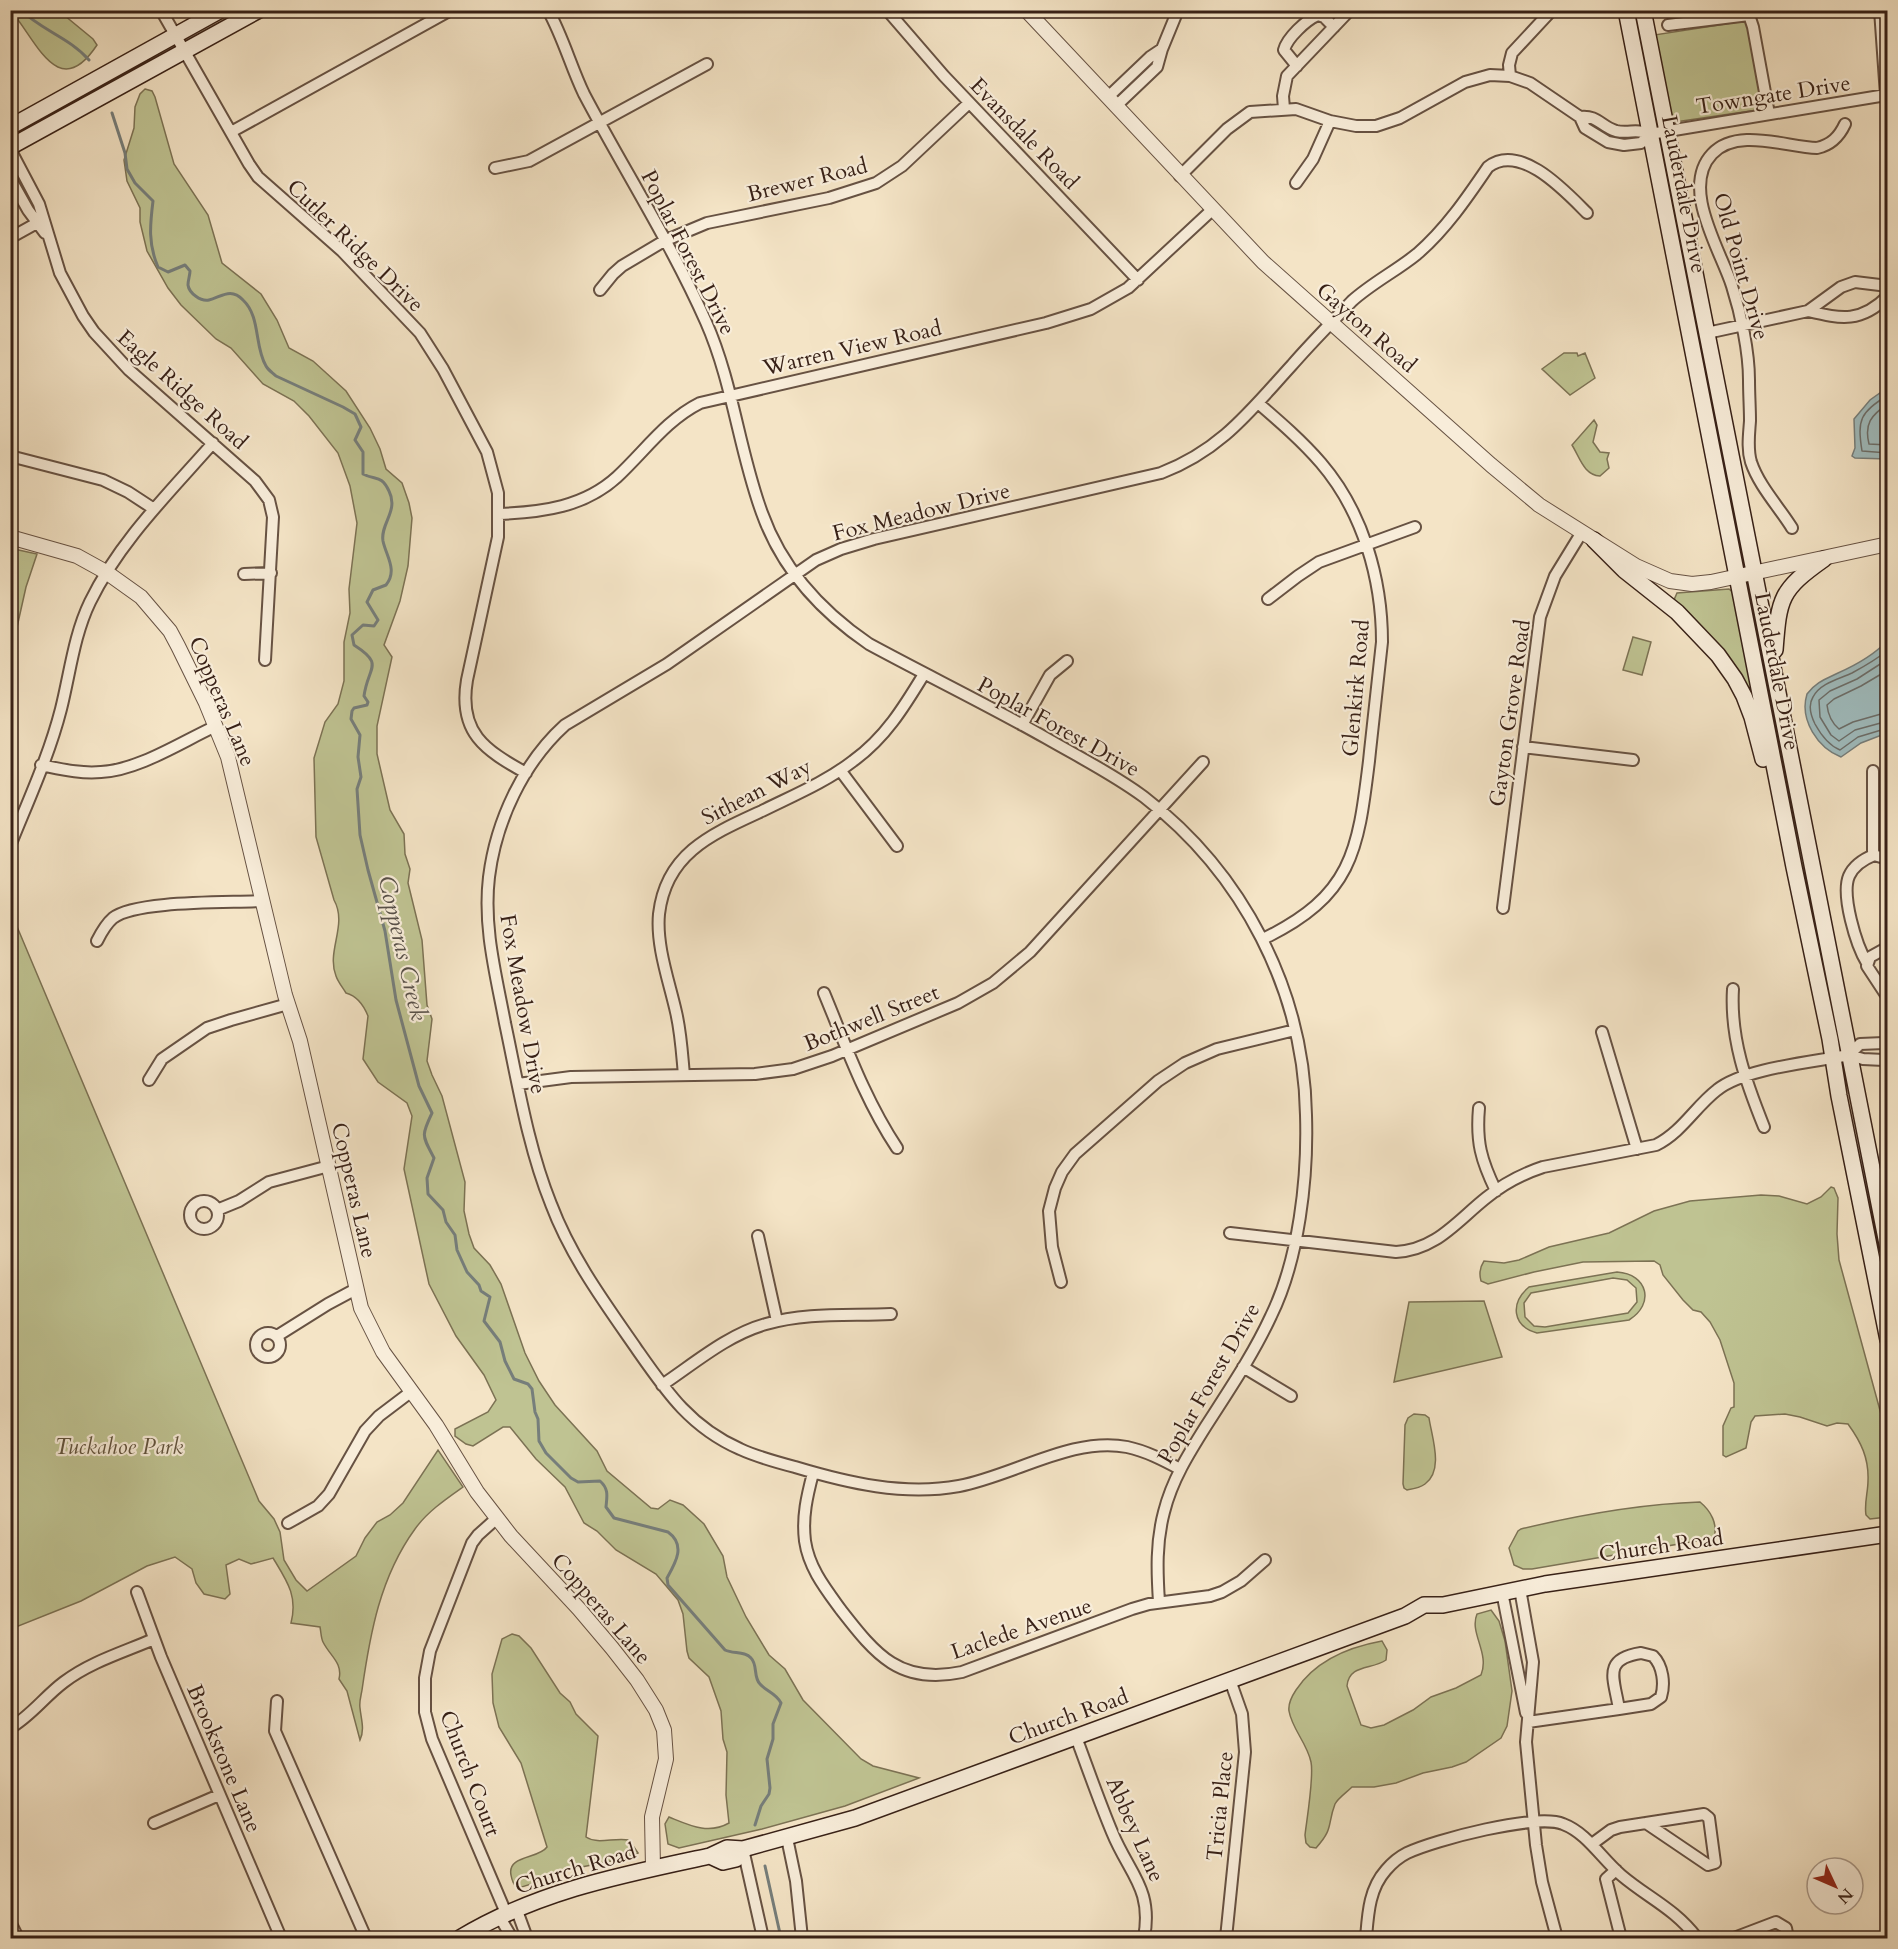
<svg xmlns="http://www.w3.org/2000/svg" width="1898" height="1949" font-family="Cardo,serif">
  <style>
    .green { fill: #bfc392; stroke: #7c7254; stroke-width: 1.5; fill-rule: evenodd }
    .water { fill: #9fbcbe; stroke: #767e7b; stroke-width: 1.5 }
    .lines { fill: none; stroke-linecap: round; stroke-linejoin: round }
    .shore { stroke: #6c6e6a; stroke-width: 1.5 }
    .stream { stroke: #767e7b; stroke-width: 3 }
    .minor-casing { stroke: #675243; stroke-width: 14 }
    .tertiary-casing { stroke: #675243; stroke-width: 16 }
    .secondary-casing { stroke: #382117; stroke-width: 18 }
    .minor { stroke: #f8edda; stroke-width: 10 }
    .tertiary { stroke: #f8edda; stroke-width: 14 }
    .secondary { stroke: #f8edda; stroke-width: 15 }
    .labels { text-anchor: middle; stroke-width: 4.5; stroke-linejoin: round; paint-order: stroke }
    .street-label { font-size: 22px; fill: #382117; stroke: #f8edda }
    .park-label { font-size: 22px; font-style: italic; fill: #60523c; stroke: #f8edda }
    .water-label { font-size: 24px; font-style: italic; fill: #575049; stroke: #f8edda }
  </style>
  <rect width="100%" height="100%" fill="#f4e4c6"/>
  <filter id="stains"><feTurbulence type="fractalNoise" baseFrequency=".00333" numOctaves="4"/><feColorMatrix values="0 0 0 0 .2 0 0 0 0 .09 0 0 0 0 .02 0 0 0 .5 -.17"/></filter>
  <radialGradient id="worn" r=".72"><stop offset=".6" stop-color="#630" stop-opacity="0"/><stop offset="1" stop-color="#630" stop-opacity=".3"/></radialGradient>
  <path class="green" d="M11,11H59L93,39L97,45C58,104 36,39 11,11Z
    M1745,21L1747,23L1764,109L1675,122L1672,119L1654,35Z
    M145,89L152,91L155,97L174,164L208,215L222,263L261,294L277,320L289,348L313,361L346,391L370,428L380,449L386,469L402,483L409,503L412,518L408,566L400,601L384,645L392,657L377,726V754L390,810L404,834L405,854L410,869L408,883L422,940L427,1005L432,1019L427,1061L432,1075L442,1096L465,1182L464,1211L469,1234L474,1248L490,1265L501,1284L525,1353L539,1381L555,1405L597,1451L607,1471L651,1508L658,1509L670,1500L683,1505L704,1524L723,1556L727,1577L746,1617L769,1655L785,1669L803,1700L861,1759L873,1766L919,1778L845,1806L762,1829L679,1848L668,1844L665,1824L669,1817C689,1825 708,1835 729,1823L726,1795L727,1752L723,1739L721,1711L709,1677L689,1658L687,1651L683,1614L678,1600L656,1574L616,1550L597,1531L584,1523L565,1487L536,1459L510,1427H503L473,1446L466,1444L455,1436V1429L488,1412L496,1400L484,1375L456,1336L429,1284L404,1169L412,1116L407,1103L378,1082L363,1059L368,1016C364,1006 357,996 346,993C343,988 338,982 336,976C326,951 348,925 334,900L316,837L314,758L325,722L338,704L344,681V642L350,613L349,589L357,523L350,486L338,453L309,416L294,401L263,384L231,348L216,339L181,305L168,288L147,251L140,222V208L127,181L124,160L134,128L135,107L140,94Z
    M1564,353H1577L1578,356L1585,353L1595,378L1570,395L1542,369Z
    M1594,420L1597,425L1593,442L1600,452L1609,453L1607,459L1609,468L1600,476C1584,475 1580,458 1572,445Z
    M14,549L37,554L26,587L11,654L10,561Z
    M1729,589L1735,594L1754,697H1752L1674,600L1677,593Z
    M1633,637L1651,642L1642,675L1623,670Z
    M1763,674H1764L1780,733L1822,954L1808,900Z
    M10,910L259,1501L274,1519L280,1532L284,1560L296,1580L307,1591L356,1556L365,1538L377,1522L390,1515L403,1503L438,1450L463,1487C446,1499 427,1512 415,1529C380,1577 370,1634 362,1690C361,1696 359,1702 360,1708C361,1719 365,1729 360,1740L347,1691L339,1679C343,1663 330,1656 323,1642C321,1638 321,1632 320,1627L291,1623C298,1596 287,1581 273,1558L251,1564L239,1559L226,1565L230,1594L225,1599L204,1594L196,1583L192,1569L175,1557L147,1566L81,1601L11,1629Z
    M1831,1187L1834,1188L1838,1198L1837,1234L1839,1260L1881,1414L1887,1451V1517L1870,1519L1866,1515C1864,1504 1868,1492 1868,1481C1869,1458 1861,1442 1848,1424L1837,1423L1827,1426L1800,1417L1785,1414L1755,1416L1751,1422L1746,1448L1726,1457L1723,1455V1426L1731,1408L1734,1407V1383L1720,1340L1710,1322L1701,1312L1693,1310L1683,1300L1663,1275L1660,1265L1654,1261L1583,1262L1534,1272L1488,1284L1481,1281C1479,1274 1480,1267 1484,1261L1504,1263L1519,1260L1549,1247L1609,1233L1654,1211L1690,1201L1761,1195L1779,1196L1807,1204L1821,1197Z
    M1617,1272C1648,1274 1655,1304 1629,1320L1537,1333C1512,1326 1510,1303 1529,1287ZM1613,1278L1627,1280L1636,1288L1637,1302L1628,1313L1545,1327L1534,1326L1525,1317L1524,1303L1531,1293Z
    M1484,1301L1502,1357L1394,1382L1409,1302Z
    M1414,1414L1425,1415L1429,1418C1432,1438 1444,1470 1425,1484C1420,1488 1413,1489 1407,1490L1404,1488L1403,1484L1405,1425L1408,1418Z
    M1700,1502C1711,1511 1718,1524 1714,1538L1532,1569H1523L1514,1565L1509,1548L1518,1531L1521,1529C1579,1515 1640,1504 1700,1502Z
    M1491,1610L1499,1621L1505,1641L1512,1691L1507,1726L1501,1738L1466,1762L1452,1767L1423,1773L1396,1783L1374,1787H1352C1347,1792 1338,1798 1335,1804C1327,1825 1334,1828 1316,1848L1310,1847L1306,1843L1305,1835C1307,1818 1314,1777 1311,1762C1307,1743 1292,1729 1289,1711C1288,1704 1292,1696 1296,1690C1315,1661 1349,1647 1382,1641L1387,1650L1386,1660C1372,1670 1349,1664 1347,1686L1361,1725L1371,1728L1384,1725L1413,1710L1431,1697L1456,1688L1481,1675C1490,1653 1469,1633 1477,1614Z
    M512,1634L519,1636L531,1648L560,1693L570,1702L576,1714L598,1736L586,1837C598,1845 614,1837 629,1840L638,1853C614,1863 587,1864 562,1872C547,1877 533,1885 517,1888C513,1884 512,1881 511,1875C507,1855 539,1859 547,1847L521,1763L499,1727L493,1703L492,1674L502,1639Z"/>
  <path class="water" d="M1887,388V459L1855,458L1852,456L1855,448L1854,419L1870,400Z
    M1887,641V733L1861,743L1841,757C1818,748 1799,720 1807,694C1816,682 1826,679 1838,673C1856,665 1874,655 1887,641Z"/>
  <g class="lines">
    <path class="shore" d="M1888,395C1860,413 1857,419 1862,451L1888,453
      M1888,404C1871,415 1864,424 1869,444L1888,445
      M1888,650C1877,659 1865,666 1852,673C1839,679 1820,683 1813,697C1808,705 1811,716 1815,724C1821,735 1828,745 1840,750L1858,737L1888,728
      M1888,659L1857,679L1830,691L1819,700L1820,717L1831,735L1839,741L1855,730L1888,721
      M1888,670L1861,686L1834,699L1827,705C1828,715 1832,723 1839,729L1853,722L1888,712"/>
    <path class="stream" d="M21,10C41,30 70,38 89,60
      M112,113L125,153L127,169L135,183L153,201C150,225 148,244 158,267L168,272L185,265L190,271C190,275 188,280 188,285C189,293 201,302 209,300C221,297 231,287 243,300C261,317 254,346 266,366C268,370 273,373 276,376L343,407L355,414L361,427L355,440L363,452V474C376,481 381,474 389,491C399,511 380,524 383,541C386,556 398,570 386,585L373,590L367,602L378,620L374,626L363,625L352,635L354,645C385,665 368,666 364,696L368,702L367,705L354,708L352,711L351,719L360,735L358,757L361,777L357,789L360,835L368,870L385,931L396,1000L419,1086L432,1113C421,1136 422,1135 434,1158L427,1178L428,1194L443,1210L446,1222L455,1235L457,1250L467,1272L479,1285L481,1291L490,1297L484,1321L500,1342L505,1361L514,1379L528,1384L532,1389L535,1412L538,1419L539,1441L546,1453L571,1478L578,1482L600,1481C609,1489 607,1496 606,1507L614,1518L668,1532C686,1545 676,1562 667,1578L668,1585L725,1650C733,1654 745,1651 751,1658C758,1665 753,1677 760,1684C767,1692 776,1693 781,1703L773,1724V1739L767,1759L770,1788L769,1794L761,1806L755,1825
      M765,1866L781,1938"/>
    <g class="minor-casing">
      <path id="minor" d="M161,10L249,164L258,177L342,251L420,333L443,369L487,452L498,493V537L467,680C458,733 485,750 526,773
        M548,10C563,37 571,67 584,94C624,170 671,243 706,322C733,383 739,451 762,513C782,569 822,612 869,644C928,676 988,705 1046,738C1079,757 1113,774 1144,797C1243,873 1304,991 1306,1115C1308,1178 1299,1259 1271,1316C1253,1355 1229,1390 1206,1426C1189,1453 1172,1480 1164,1512C1156,1542 1157,1571 1159,1602
        M887,10L944,76L1138,280
        M1668,25L1749,15L1753,27L1769,114
        M1162,49L1178,10
        M1297,66L1284,50C1287,38 1306,20 1318,15L1324,17L1334,27
        M1510,76L1509,65L1512,53L1552,10
        M1108,97L1150,57L1162,49L1157,67L1116,106
        M1284,109L1283,96L1287,76L1350,10
        M1580,117C1598,115 1600,126 1616,131C1630,134 1636,128 1650,134
        M231,132L451,10
        M1650,134L1886,95L1880,10
        M10,149L39,204L60,273L83,316L94,332L129,370L255,481L269,500L273,517L265,660
        M495,168L529,161L707,64
        M1180,176L1227,129L1250,112L1296,109L1330,121L1356,126H1376L1400,118L1465,82L1490,75L1510,76L1530,83L1580,117L1585,128L1608,142L1624,145L1641,143L1650,134
        M10,178L28,210L45,233
        M1296,183L1313,159L1330,121
        M10,238L37,223
        M600,290L613,274L622,266L664,241L707,223L829,198L876,183L902,166L969,103
        M1808,311C1842,319 1861,323 1888,296
        M1707,333L1808,311L1841,287L1855,282L1888,286
        M1258,403C1280,422 1302,441 1321,463C1363,512 1382,579 1382,642C1378,681 1373,721 1369,761C1358,852 1352,896 1263,939
        M10,456L103,480L128,492L154,509
        M500,514C543,512 584,507 617,477C645,451 666,420 700,403L1046,323L1091,309L1128,288L1212,210
        M1792,528C1779,507 1759,486 1751,462C1747,449 1749,435 1750,421C1750,408 1749,394 1749,380C1749,352 1741,314 1732,286C1721,251 1680,188 1712,154C1737,127 1786,147 1817,148C1831,145 1839,137 1845,124
        M244,574L271,573
        M1268,599L1298,576L1319,562L1415,527
        M1022,725L1050,675L1067,661
        M1523,747L1633,760
        M41,765C61,769 81,774 101,772C139,770 181,742 216,726
        M840,770L897,846
        M1873,771V851L1874,855L1888,859
        M10,846C28,801 49,756 61,709C70,673 74,635 90,602C119,542 169,493 213,443
        M1503,908L1540,617L1555,576L1582,532
        M97,941C101,933 106,924 113,918C136,900 230,903 262,901
        M1888,947L1870,957L1867,966L1888,998
        M1867,963C1856,945 1841,895 1849,876C1854,865 1864,859 1874,855
        M1733,989C1730,1039 1746,1082 1764,1127
        M824,993C846,1046 865,1100 897,1148
        M1602,1032L1637,1149
        M1849,1055L1860,1044L1884,1043L1888,1045
        M684,1075C682,1054 681,1033 676,1012C669,981 656,946 659,914C666,853 712,834 762,811C792,796 826,782 853,761C885,738 904,707 924,674
        M149,1080L162,1059L207,1028L231,1020L288,1004
        M518,1084L571,1077L755,1074L793,1069L832,1056L958,1003L993,983L1030,952L1203,762
        M1888,1094V1117
        M1479,1108C1476,1142 1481,1160 1496,1191
        M190 1215a14 14 0 1 1 28 0a14 14 0 1 1-28 0Z
        M217,1210L239,1201L269,1182L329,1166
        M1230,1233L1396,1252C1436,1250 1457,1221 1486,1198C1503,1184 1522,1174 1543,1167L1656,1145C1682,1132 1695,1107 1717,1090C1744,1068 1814,1062 1849,1055L1863,1059L1884,1060L1888,1064
        M758,1236L777,1321
        M1061,1282L1052,1247L1049,1211L1055,1188L1062,1172L1075,1154L1158,1081L1185,1063L1217,1049L1295,1030
        M256 1345a12 12 0 1 1 24 0a12 12 0 1 1-24 0Z
        M277,1336L328,1304L356,1289
        M1243,1367L1291,1396
        M662,1385C695,1363 727,1335 766,1324C806,1312 850,1316 891,1314
        M1180,1469C1163,1460 1146,1451 1127,1447C1073,1436 1013,1476 959,1486C904,1496 848,1483 795,1467C776,1462 757,1457 740,1449C690,1427 666,1391 636,1348C604,1302 571,1257 551,1204C528,1147 518,1084 505,1023C496,975 483,927 489,877C496,821 523,763 565,725L667,664L816,560L841,549L874,539L1161,473C1221,450 1250,411 1292,365C1311,343 1332,322 1352,301C1372,283 1396,271 1417,254C1445,230 1467,198 1488,167C1520,142 1565,191 1587,213
        M813,1473C807,1496 802,1517 805,1541C809,1568 825,1588 841,1610C876,1655 900,1685 962,1672L1132,1609L1149,1604L1210,1596L1222,1592L1241,1581L1265,1560
        M497,1518L478,1535L472,1543L430,1651L425,1678V1712L432,1739L506,1913
        M288,1523L318,1506L329,1494L365,1431L379,1416L412,1391
        M1520,1589L1533,1662L1526,1742L1536,1845L1542,1882L1557,1938
        M137,1592L161,1657L281,1938
        M1502,1592L1526,1713
        M1641,1653L1653,1656C1663,1666 1665,1684 1661,1697L1651,1704L1619,1709C1614,1678 1602,1659 1641,1653Z
        M277,1701L275,1731L366,1938
        M1528,1722L1619,1709
        M10,1728C31,1716 45,1696 64,1682C90,1662 124,1652 154,1639
        M1076,1737C1088,1769 1099,1801 1112,1832C1129,1874 1153,1888 1144,1938
        M154,1823L219,1795
        M787,1838L796,1881L802,1938
        M1592,1844L1611,1830L1620,1827L1704,1814L1709,1818L1715,1863L1708,1865L1646,1823
        M743,1849L763,1938
        M1616,1870L1606,1879L1621,1938
        M516,1908L527,1938
        M499,1916L512,1938
        M10,1922L18,1938
        M1226,1938L1245,1752L1242,1714L1230,1680
        M1366,1938C1368,1914 1369,1889 1386,1870C1392,1863 1399,1857 1407,1853C1434,1840 1537,1813 1563,1824C1587,1833 1601,1858 1621,1875C1648,1898 1674,1908 1697,1938
        M1734,1938L1776,1922L1786,1928L1788,1938"/>
    </g>
    <g class="tertiary-casing">
      <path id="tertiary" d="M1026,10L1263,262L1491,465L1539,505L1636,566L1670,581L1692,584L1711,582L1888,544
        M10,537L77,556L106,572L141,597L170,631L178,646L206,703L228,757L285,995L300,1041L361,1308L383,1352L436,1425L477,1492L511,1536L579,1609L612,1648L637,1680L656,1710L664,1730L666,1759L652,1817L653,1868"/>
    </g>
    <g class="secondary-casing">
      <path id="secondary" d="M1626,10L1794,867L1830,1039L1839,1096L1888,1340
        M1643,10L1888,1249
        M10,127L221,10
        M10,147L259,10
        M1594,540L1624,570L1677,612L1718,655L1735,679L1744,696L1752,717L1763,759
        M1775,650C1779,598 1780,590 1824,559
        M710,1856L723,1862L736,1859L743,1849
        M460,1938C538,1891 621,1875 710,1856L727,1848L743,1849L855,1818L1405,1616L1424,1605H1443L1545,1584L1888,1534"/>
    </g>
    <use href="#minor" class="minor"/>
    <use href="#tertiary" class="tertiary"/>
    <use href="#secondary" class="secondary"/>
  </g>
  <g class="labels">
    <g class="street-label">
      <text transform="translate(1773 94) rotate(-9)" y="8">Towngate Drive</text>
      <text transform="translate(1025 133) rotate(46)" y="8">Evansdale Road</text>
      <text transform="translate(807 179) rotate(-14)" y="8">Brewer Road</text>
      <text transform="translate(1685 194) rotate(79)" y="8">Lauderdale Drive</text>
      <text transform="translate(356 245) rotate(44)" y="8">Cutler Ridge Drive</text>
      <text transform="translate(689 252) rotate(63)" y="8">Poplar Forest Drive</text>
      <text transform="translate(1742 266) rotate(74)" y="8">Old Point Drive</text>
      <text transform="translate(1367 327) rotate(41)" y="8">Gayton Road</text>
      <text transform="translate(852 347) rotate(-13)" y="8">Warren View Road</text>
      <text transform="translate(183 389) rotate(42)" y="8">Eagle Ridge Road</text>
      <text transform="translate(921 511) rotate(-14)" y="8">Fox Meadow Drive</text>
      <text transform="translate(1778 671) rotate(79)" y="8">Lauderdale Drive</text>
      <text transform="translate(1355 688) rotate(-85)" y="8">Glenkirk Road</text>
      <text transform="translate(223 701) rotate(67)" y="8">Copperas Lane</text>
      <text transform="translate(1509 713) rotate(-82)" y="8">Gayton Grove Road</text>
      <text transform="translate(1059 726) rotate(29)" y="8">Poplar Forest Drive</text>
      <text transform="translate(756 791) rotate(-27)" y="8">Sithean Way</text>
      <text transform="translate(524 1004) rotate(80)" y="8">Fox Meadow Drive</text>
      <text transform="translate(871 1017) rotate(-22)" y="8">Bothwell Street</text>
      <text transform="translate(355 1190) rotate(77)" y="8">Copperas Lane</text>
      <text transform="translate(1208 1383) rotate(-60)" y="8">Poplar Forest Drive</text>
      <text transform="translate(1661 1545) rotate(-8)" y="8">Church Road</text>
      <text transform="translate(602 1608) rotate(49)" y="8">Copperas Lane</text>
      <text transform="translate(1021 1628) rotate(-19)" y="8">Laclede Avenue</text>
      <text transform="translate(1068 1716) rotate(-20)" y="8">Church Road</text>
      <text transform="translate(225 1758) rotate(67)" y="8">Brookstone Lane</text>
      <text transform="translate(471 1773) rotate(69)" y="8">Church Court</text>
      <text transform="translate(1219 1806) rotate(-84)" y="8">Tricia Place</text>
      <text transform="translate(1136 1829) rotate(66)" y="8">Abbey Lane</text>
      <text transform="translate(575 1868) rotate(-17)" y="8">Church Road</text>
    </g>
    <g class="park-label">
      <text x="119" y="1454">Tuckahoe Park</text>
    </g>
    <g class="water-label">
      <text transform="translate(403 948) rotate(77)" y="8">Copperas Creek</text>
    </g>
  </g>
  <rect width="1898" height="1949" fill="none" stroke="#f4e4c6" stroke-width="36"/>
  <rect x="12" y="12" width="1874" height="1925" fill="none" stroke="#382117" stroke-width="3"/>
  <rect x="18" y="18" width="1862" height="1913" fill="none" stroke="#382117" stroke-width="1.5"/>
  <g transform="translate(1835 1886) rotate(134)"><circle r="28" fill="#f8edda" stroke="#ab9b8c" stroke-width="1.5"/>
  <path d="M0-4.5L10 22L0 15L-10 22Z" fill="#8f2418"/>
  <text y="-9" font-size="16" font-weight="bold" text-anchor="middle" fill="#382117">N</text>
  </g>
  <rect width="100%" height="100%" filter="url(#stains)"/>
  <rect width="100%" height="100%" fill="url(#worn)"/>
</svg>
